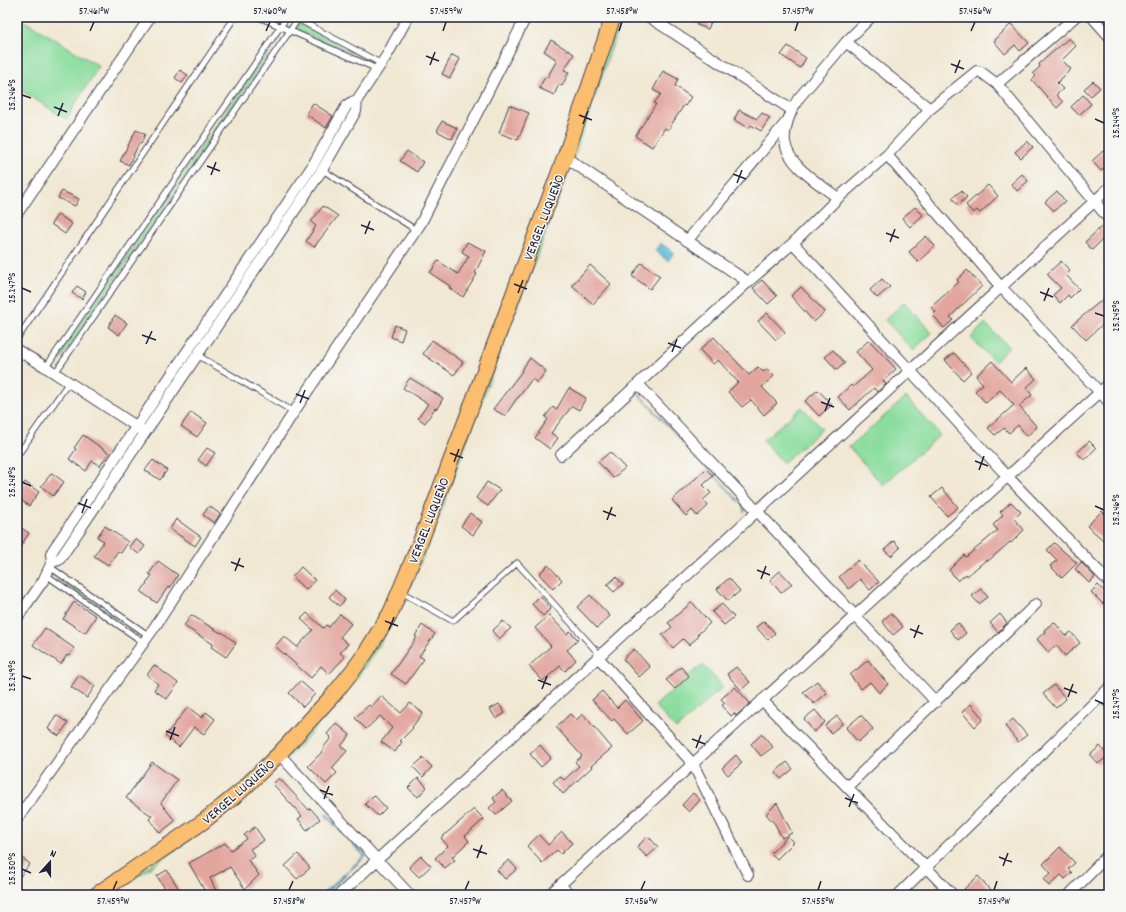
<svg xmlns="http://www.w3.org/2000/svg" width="1126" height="912" font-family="Dekko,sans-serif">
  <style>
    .green { fill: #8add9e; stroke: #56806c }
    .water { fill: #5bbcda; stroke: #3e6f8a }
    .building { fill: #e2a69e }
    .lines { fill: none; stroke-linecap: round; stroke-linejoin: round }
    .lane-casing { stroke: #414052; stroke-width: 7 }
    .street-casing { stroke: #414052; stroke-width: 12 }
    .primary-casing { stroke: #414052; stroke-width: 17 }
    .lane { stroke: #fff; stroke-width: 5 }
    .street { stroke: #fff; stroke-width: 10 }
    .primary { stroke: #fbbd6e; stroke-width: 15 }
    .ticks { fill: none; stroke: #22223b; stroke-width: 1.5 }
    .labels { text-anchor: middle; stroke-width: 3; stroke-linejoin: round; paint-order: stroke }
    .street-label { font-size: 14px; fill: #22223b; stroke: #f6f6f2 }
    .neatline { fill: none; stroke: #22223b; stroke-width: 1.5 }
    .ticks-label { font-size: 10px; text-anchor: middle; fill: #22223b }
  </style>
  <rect width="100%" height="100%" fill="#f6f6f2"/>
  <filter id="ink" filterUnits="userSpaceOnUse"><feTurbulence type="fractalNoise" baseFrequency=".025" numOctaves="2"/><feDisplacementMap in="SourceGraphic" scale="8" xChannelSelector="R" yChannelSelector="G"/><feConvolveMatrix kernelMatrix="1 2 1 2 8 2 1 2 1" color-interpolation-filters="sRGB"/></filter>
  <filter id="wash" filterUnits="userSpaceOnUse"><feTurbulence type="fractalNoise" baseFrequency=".012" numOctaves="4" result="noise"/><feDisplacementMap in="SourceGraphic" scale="16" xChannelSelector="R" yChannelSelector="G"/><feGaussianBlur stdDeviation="0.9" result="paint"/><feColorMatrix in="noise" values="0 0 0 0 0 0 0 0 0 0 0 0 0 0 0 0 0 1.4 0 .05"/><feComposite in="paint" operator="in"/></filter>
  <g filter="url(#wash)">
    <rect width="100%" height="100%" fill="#f1e8d3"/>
    <path class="green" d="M18,17L99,66L66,119L17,88Z
      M619,17H622C604,68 588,120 569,171C538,253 507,334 476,416C442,507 413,604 354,682C320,727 277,771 234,807C195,839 152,866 110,895H106L194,834L375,646Z
      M297,25H301L368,59V61L298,30L297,28Z
      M277,37H279L280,39L61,359H57V357Z
      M904,302L932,333L913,350L885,320Z
      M985,323L1009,347L995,362L971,338Z
      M906,397L940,435L883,485L849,447Z
      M802,407L822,429L783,463L763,440Z
      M59,576L138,632V634L57,579Z
      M702,664L723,687L676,729L655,706Z"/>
    <path class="water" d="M660,243L674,252L668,261L655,251Z
      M637,393H638L744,506L745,511L744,512L743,506Z
      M327,814L366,856L324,895H321L364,856L325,815Z"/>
    <g id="blocks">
      <path class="building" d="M700,17H713L708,29L697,25Z
        M1011,24L1029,43L1020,51L1015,45L1005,54L994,41Z
        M1069,38L1076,46L1062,60L1071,69L1057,83L1063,89L1056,95L1063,102L1057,108L1032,80L1036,76L1033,73L1040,67L1039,64Z
        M551,40L574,54L564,70L569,72L562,86L559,84L554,95L539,88L545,77L547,78L557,60L544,51Z
        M788,46L806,58L800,68L781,55Z
        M452,55L460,59L450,78L442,74Z
        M180,70L188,75L182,83L175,78Z
        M663,71L678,79L675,86L691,97L685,106L684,105L668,130L665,128L652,147L635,136L656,104L654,103L661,94L653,90Z
        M1093,81L1100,88L1091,96L1084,89Z
        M1083,95L1091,104L1079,115L1071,107Z
        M313,103L333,116L326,128L306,114Z
        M509,105L529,113L518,140L499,133Z
        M739,110L757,119L762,113L770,118L761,131L751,125L749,128L734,120Z
        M442,121L457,128L452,139L437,131Z
        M136,130L145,134L141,144L139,143L129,165L120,161Z
        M1027,141L1033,147L1021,158L1015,152Z
        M407,151L423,162L417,172L400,161Z
        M1103,151L1109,158V164L1101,171L1092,161Z
        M1022,174L1028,181L1017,191L1011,184Z
        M988,185L998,196L980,213L977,210L973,213L966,205Z
        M62,191L79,199L75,206L58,198Z
        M961,191L967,197L958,205L952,198Z
        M1057,191L1065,201L1054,211L1045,202Z
        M323,206L338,216L314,247L306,241L316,226L311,222Z
        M915,207L923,215L910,227L902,218Z
        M58,214L72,224L65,234L51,224Z
        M1101,227L1108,234L1092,250L1085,242Z
        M926,236L935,246L918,262L909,252Z
        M467,242L486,251L475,273L477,274L463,297L449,288L450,286L430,273L438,261L458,274L469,256L462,252Z
        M1061,261L1070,271L1066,275L1079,289L1070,298L1068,295L1060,303L1053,295L1061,288L1047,274Z
        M641,263L660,276L650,289L632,276Z
        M590,265L611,284L593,304L572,285Z
        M967,270L982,286L950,317L953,320L944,328L933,315L936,312L931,307L959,282L957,280Z
        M882,279L890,287L877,298L870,290Z
        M762,280L777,296L768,304L753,288Z
        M77,286L86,292L82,299L72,293Z
        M801,287L825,312L814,322L791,296Z
        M1103,299L1109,306V318L1086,340L1072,325Z
        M767,313L785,332L776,340L758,321Z
        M115,315L127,323L119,335L108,327Z
        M395,325L405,329L401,341L391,337Z
        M714,337L749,375L758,367L763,372L767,369L774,376L762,387L777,403L764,415L751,400L742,407L728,392L738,382L718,360L713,364L700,350Z
        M432,340L463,362L454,375L423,354Z
        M869,340L896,369L883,381L886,384L877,392L874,388L850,410L838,397L851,385L853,387L872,370L856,352Z
        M833,350L845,363L837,370L825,357Z
        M954,353L971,372L963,380L945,360Z
        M530,358L546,371L537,383L532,379L518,398H517L505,416L493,409L522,371H521Z
        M992,361L1011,382L1026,368L1036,379L1026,388L1032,395L1019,406L1037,427L1027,436L1018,425L1009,433L1004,428L995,435L988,428L1014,405L1000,390L986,403L975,391L983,384L976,376Z
        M410,378L443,398L437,409L435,408L425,423L418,418L428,404L403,388Z
        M569,388L586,398L579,410L572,406L551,433L558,438L550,449L535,438L548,419L545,417L553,407L556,410Z
        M818,390L832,405L819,416L805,401Z
        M191,412L207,423L197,437L181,426Z
        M83,435L109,453L100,466L92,461L86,471L69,459L76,449L74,448Z
        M1089,441L1096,448L1085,460L1077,453Z
        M207,448L215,453L206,466L198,460Z
        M610,452L625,468L613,478L598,462Z
        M153,460L167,470L160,480L145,470Z
        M706,469L713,476L703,485L711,493L703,500L708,506L697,516L692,510L686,516L672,500Z
        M52,473L64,482L53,496L41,486Z
        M25,482L39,492L29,506L17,497V493Z
        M487,482L500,490L488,506L476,498Z
        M942,488L958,507L947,516L931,497Z
        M1011,502L1021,512L1014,519L1024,530L1011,543L1010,542L988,561L986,560L967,576L966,574L958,581L949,570L964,555L966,557L998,530L993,525L1003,515L1000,512Z
        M209,506L220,514L214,523L203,515Z
        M1102,511L1109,518V545L1087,526Z
        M470,513L482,522L473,535L461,526Z
        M176,519L201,537L195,546L170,529Z
        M17,525L29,533L17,552Z
        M105,526L128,542L121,553L118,551L108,565L94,556L104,541L97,537Z
        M135,539L145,546L139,554L129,547Z
        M894,541L900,548L891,556L884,550Z
        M1054,543L1077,563L1062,578L1050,566L1057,560L1047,550Z
        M858,560L879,582L870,590L860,579L849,589L839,577Z
        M158,561L178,575L170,588L168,587L157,603L141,592L152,575L149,574Z
        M1081,562L1095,577L1089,583L1075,569Z
        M548,565L562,580L553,589L539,574Z
        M301,567L315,580L306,590L292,577Z
        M780,571L792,584L781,593L770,580Z
        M616,577L623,584L614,592L607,585Z
        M729,578L740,591L728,601L717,589Z
        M1098,585L1109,596L1103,604L1091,592Z
        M981,589L988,597L979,604L972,596Z
        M335,590L345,600L339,606L329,597Z
        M590,595L610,616L597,628L577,607Z
        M540,596L551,608L543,616L532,604Z
        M74,602L96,616L85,633L63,619Z
        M692,602L710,623L697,635L698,637L689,645L683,639L673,648L662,635L672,627L668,623Z
        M722,604L734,617L724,625L712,612Z
        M307,613L323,628L326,625L329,627L340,614L351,624L340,637L348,644L340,653L345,657L329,674L321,666L311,678L275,646L284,636L297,647L313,630L301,619Z
        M891,613L903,627L893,635L882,621Z
        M1000,614L1007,623L998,632L990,623Z
        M191,615L221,633L222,632L236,643L226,657L211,647L213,644L184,626Z
        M549,615L567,634L570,631L578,640L567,650L576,660L565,671L560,666L543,681L529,666L551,646L535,628Z
        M503,621L511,628L499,639L492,631Z
        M764,621L775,633L768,640L756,627Z
        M1054,622L1066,636L1071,632L1080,643L1065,656L1056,645L1048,652L1037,639L1045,632L1044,630Z
        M958,623L966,633L958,640L950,630Z
        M422,625L435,634L419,656L424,659L406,684L391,674L417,637L415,636Z
        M45,628L74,648L69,656L67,655L61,664L33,645Z
        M634,649L650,667L639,677L623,659Z
        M868,660L888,684L879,693L870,682L861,689L850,675Z
        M154,665L178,683L167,699L154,690L158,684L147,675Z
        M681,667L689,676L675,689L666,680Z
        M736,667L750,682L741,690L727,674Z
        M79,675L95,686L87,698L71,687Z
        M300,681L315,694L303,707L289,693Z
        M817,681L827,693L814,704L803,692Z
        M1054,685L1066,699L1056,708L1043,694Z
        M735,687L750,703L736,716L734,713L731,716L722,705L725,703L721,699Z
        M602,691L617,708L625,700L643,721L628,734L614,719L612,721L592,700Z
        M381,696L401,713L410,703L423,713L412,727L413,728L400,741L402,742L395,752L381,742L392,728L380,716L366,729L355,718L369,705L371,707Z
        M499,704L505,713L496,719L490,709Z
        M971,704L983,719L975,727L962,712Z
        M188,707L202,718L206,712L215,719L204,734L194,727L179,747L165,736Z
        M815,710L825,722L814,732L804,719Z
        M570,714L576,720L583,714L612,748L591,766L592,767L563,794L553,782L560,776L564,780L579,766L575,762L582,756L556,727Z
        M56,715L68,723L59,736L48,729Z
        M861,715L873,729L858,742L846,728Z
        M837,716L843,723L831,733L825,726Z
        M1013,719L1027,735L1018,742L1005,726Z
        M336,723L350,735L341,746L347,751L332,768L337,773L326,784L308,766L325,749L323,748L331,738L327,734Z
        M762,734L773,747L761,756L751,744Z
        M540,745L551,758L541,767L530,754Z
        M1100,746L1108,756L1098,764L1090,755Z
        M736,755L742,763L728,775L722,768Z
        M423,758L432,767L423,777L413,767Z
        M152,762L177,780L161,803L175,821L160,833L149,819L152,816L126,798Z
        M787,762L793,769L781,779L775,772Z
        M279,778L309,810L310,808L320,819L307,830L298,819L302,816L273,784Z
        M418,778L427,787L418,797L408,788Z
        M502,790L512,801L496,815L489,808L496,802L493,798Z
        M693,793L700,800L689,812L682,805Z
        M374,795L386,808L378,816L365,804Z
        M777,803L792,833L782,838L775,824L766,814Z
        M474,809L484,819L465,836L469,841L452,857L455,860L445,868L435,858L448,846L441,838Z
        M255,827L264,840L250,849L255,856L248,860L259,875L245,889L230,867L210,878L218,895H207L189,863L225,843L231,850L247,839L244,835Z
        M562,832L572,843L561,854L557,850L542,863L527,846L539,835L548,845Z
        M648,836L658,847L647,857L637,847Z
        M788,836L794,842L777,859L771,853Z
        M1060,847L1075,863L1068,869L1072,873L1065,879L1061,875L1049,886L1043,879L1051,873L1043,864Z
        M17,854L30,864L17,880Z
        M298,854L310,868L297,879L285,866Z
        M421,856L431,866L419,877L409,867Z
        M509,860L517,869L505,879L497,870Z
        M167,870L179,889L170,895H169L157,876Z
        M978,876L995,895H969L964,889Z"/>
    </g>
  </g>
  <g filter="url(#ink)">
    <use href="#blocks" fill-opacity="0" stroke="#414052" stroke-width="1"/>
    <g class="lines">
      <g class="lane-casing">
        <path id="lane" d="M259,17L377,69
          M294,17L382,64
          M321,169L416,230
          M17,339L235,17
          M197,355L294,412
          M46,367L287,17
          M55,373L298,19
          M17,456L69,382
          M50,567L148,635
          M46,575L143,642
          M401,592L453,621L517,563L600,655
          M562,883L573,895"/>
      </g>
      <g class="street-casing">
        <path id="street" d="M649,17L792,110
          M1092,17L1109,36
          M846,42L930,109
          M997,84L1075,17
          M788,120C786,127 784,135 785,142C788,166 820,184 838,198
          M887,155L1001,287L1109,402
          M565,157L748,282
          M17,214L150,17
          M687,241L788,120L792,110L798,99L846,42L871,17
          M793,243L1007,476L1109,582
          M17,350L44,366L142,430
          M638,384L936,702
          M561,455L748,282L793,243L838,198L887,155L930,109L977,71L981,72L997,84L1109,219
          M52,562L59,560L62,556L322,170L356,111L357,100L387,55L408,17
          M17,618L43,581L52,562L51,554L53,550L313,165L347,105L352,102L357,100
          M598,657L693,764L748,875
          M1101,695L1109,703
          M762,700L953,895
          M279,754L410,895
          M847,787L1036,604
          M17,819L154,628L305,395L421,223L526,17
          M339,895L1109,188
          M549,895L1109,384
          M898,895L1109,688
          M1069,895L1109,854"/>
      </g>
      <g class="primary-casing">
        <path id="primary" d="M96,895L204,821L241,791L279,754L334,694L354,669L365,654L391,612L421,540L565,157L613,17"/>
      </g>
      <use href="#lane" class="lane"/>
      <use href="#street" class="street"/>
      <use href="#primary" class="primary"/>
    </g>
  </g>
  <path class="ticks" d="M90,31L94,22M266,31L270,22M443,31L446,22M619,31L622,22M795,31L798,22M971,31L975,22M426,56L439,61M951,64L964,69M430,65L435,52M955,73L960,60M22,95L31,98M54,107L67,112M579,115L592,120M58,116L63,103M1095,119L1104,123M583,124L588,111M207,166L220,171M733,174L746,179M211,175L216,162M737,183L742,170M361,225L374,230M886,233L899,238M365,234L370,221M890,242L895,229M514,284L527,289M22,288L31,292M1040,292L1053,297M518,293L523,280M1044,301L1049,288M1095,313L1104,316M142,335L156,340M668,343L681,348M146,344L152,331M672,352L677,339M296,394L309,399M821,402L834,407M300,403L305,390M825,411L830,398M450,453L463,458M975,461L988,466M454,462L459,449M979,470L984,456M22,482L31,486M78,503L91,508M1095,506L1104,510M603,511L616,516M82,513L87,499M607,520L612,507M231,562L244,567M757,570L770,575M235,571L240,558M761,579L766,566M385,621L398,626M910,629L923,634M389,630L394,617M914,638L919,625M22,676L31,679M538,680L551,685M1064,688L1077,693M542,689L547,676M1068,697L1073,684M1095,700L1104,704M166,731L179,736M692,739L705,744M170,740L175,727M696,748L701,735M320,790L333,795M845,798L858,803M324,799L329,786M849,807L854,794M473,849L487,854M999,857L1012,862M477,858L482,845M1003,866L1008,853M22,869L31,873M113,890L117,881M289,890L293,881M465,890L469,881M641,890L645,881M818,890L821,881M994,890L997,881"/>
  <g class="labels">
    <g class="street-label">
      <text transform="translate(543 217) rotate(-69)" y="5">VERGEL LUQUEÑO</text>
      <text transform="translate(428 520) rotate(-69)" y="5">VERGEL LUQUEÑO</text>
      <text transform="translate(238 791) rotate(-41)" y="5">VERGEL LUQUEÑO</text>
    </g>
  </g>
  <rect width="1126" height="912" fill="none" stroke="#f6f6f2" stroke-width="44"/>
  <g transform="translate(50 862) rotate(21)" stroke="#f6f6f2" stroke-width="3" paint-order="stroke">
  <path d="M0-3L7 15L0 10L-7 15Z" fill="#22223b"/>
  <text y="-6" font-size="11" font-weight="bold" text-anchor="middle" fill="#22223b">N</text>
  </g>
  <rect x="22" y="22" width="1082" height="868" class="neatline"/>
  <g class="ticks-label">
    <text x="94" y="14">57.461°W</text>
    <text x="270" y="14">57.460°W</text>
    <text x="446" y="14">57.459°W</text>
    <text x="622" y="14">57.458°W</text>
    <text x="798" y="14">57.457°W</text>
    <text x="975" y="14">57.456°W</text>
    <text transform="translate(11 95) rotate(-90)" y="4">25.246°S</text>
    <text transform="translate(1115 123) rotate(-90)" y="4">25.244°S</text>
    <text transform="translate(11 288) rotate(-90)" y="4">25.247°S</text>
    <text transform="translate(1115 316) rotate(-90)" y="4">25.245°S</text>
    <text transform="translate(11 482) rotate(-90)" y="4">25.248°S</text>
    <text transform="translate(1115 510) rotate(-90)" y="4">25.246°S</text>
    <text transform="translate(11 676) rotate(-90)" y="4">25.249°S</text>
    <text transform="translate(1115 704) rotate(-90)" y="4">25.247°S</text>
    <text transform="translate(11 869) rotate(-90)" y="4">25.250°S</text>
    <text x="113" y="904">57.459°W</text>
    <text x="289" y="904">57.458°W</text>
    <text x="465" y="904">57.457°W</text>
    <text x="641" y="904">57.456°W</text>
    <text x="818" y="904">57.455°W</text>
    <text x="994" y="904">57.454°W</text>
  </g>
</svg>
